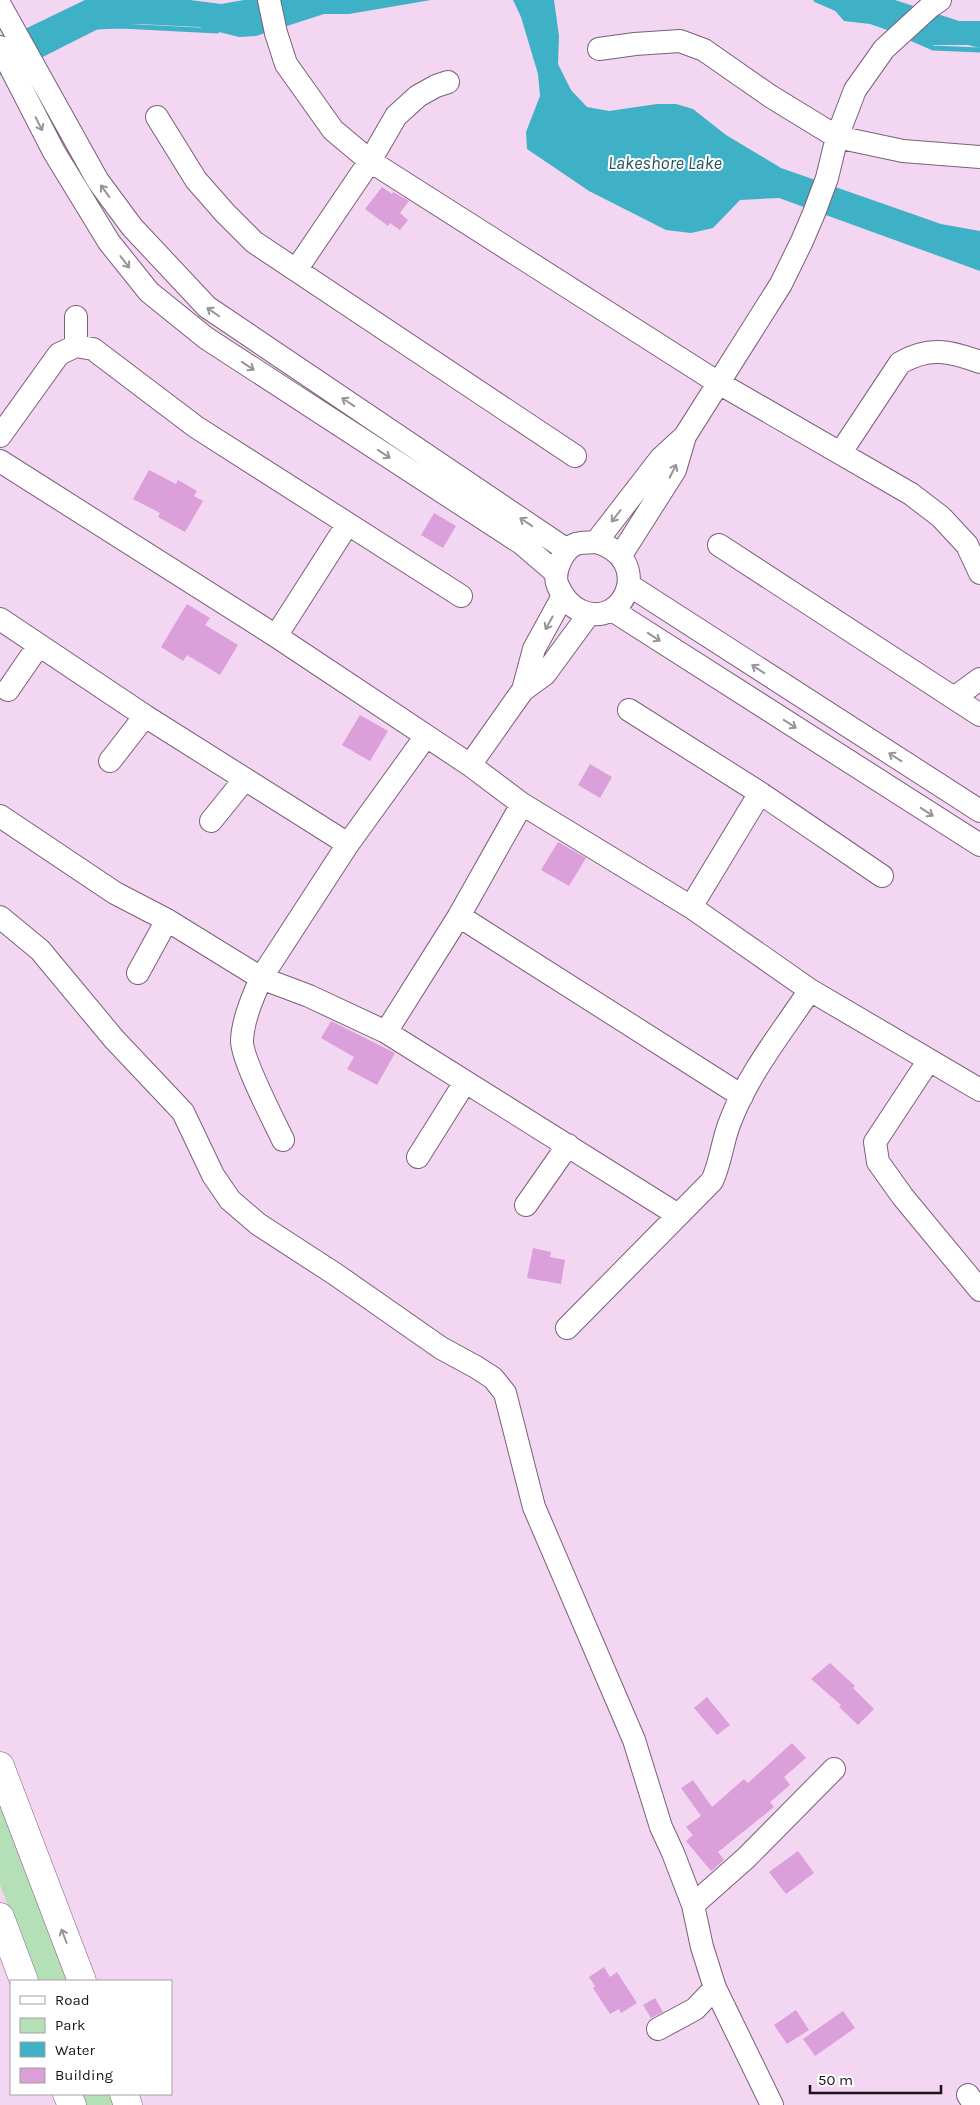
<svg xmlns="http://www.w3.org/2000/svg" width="980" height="2105" font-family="Karla,sans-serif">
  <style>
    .green { fill: #b4dfb7 }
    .water { fill: #3eb1c6 }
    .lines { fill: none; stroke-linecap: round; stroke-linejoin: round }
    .stream { stroke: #3eb1c6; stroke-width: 5 }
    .building { fill: #db9fd9 }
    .minor-casing { stroke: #7a6079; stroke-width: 24 }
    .highway-casing { stroke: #7a6079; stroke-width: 29 }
    .minor { stroke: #fff; stroke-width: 22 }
    .highway { stroke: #fff; stroke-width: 28 }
    .oneway { stroke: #989498 }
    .labels { text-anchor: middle; stroke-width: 4; stroke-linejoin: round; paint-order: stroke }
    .water-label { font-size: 18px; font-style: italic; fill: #22535c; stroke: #fff }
  </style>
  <rect width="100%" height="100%" fill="#f3d6f2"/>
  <path class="green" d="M0,1787L74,1981H37L0,1885Z
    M81,2094H117L121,2105H85Z"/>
  <path class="water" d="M85,0H190L221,4L244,0H431L349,14H324L256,36L239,37L199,27L139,24L104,26L9,74L0,75V41Z
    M513,0H554L559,36L558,64L571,90L587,107L609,111L657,104H676L693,109L726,135L781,168L941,224L980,231V271L779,198L740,200L713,228L691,233L666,230L589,191L527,149L526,132L540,96L538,74L521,17Z
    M818,0H895L959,21H980V48L968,45H930L870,24L844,21L831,6Z"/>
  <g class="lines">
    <path class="stream" d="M816,0L837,9
      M96,27L121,26L217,31
      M908,37L933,48L980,50"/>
  </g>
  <path class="building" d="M382,187L392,194L393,192L409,201L400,213L408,220L400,230L390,223L388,226L365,209Z
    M149,470L176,484L178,480L197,491L194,496L203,501L185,532L158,517L160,513L133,499Z
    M434,513L456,526L443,548L421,535Z
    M187,604L210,618L205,625L238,645L220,675L187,655L183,661L161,647Z
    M360,715L388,731L370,761L342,745Z
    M590,764L612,777L600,798L578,785Z
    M558,842L586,858L569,886L541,870Z
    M331,1021L395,1053L377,1085L347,1069L354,1057L321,1038Z
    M533,1248L551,1252L550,1257L565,1260L561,1284L527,1278Z
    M830,1663L855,1686L853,1688L874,1709L858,1725L839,1707L841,1705L811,1679Z
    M707,1697L730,1725L717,1735L694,1708Z
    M792,1743L806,1758L784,1777L790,1785L770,1802L774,1807L718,1852L724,1860L711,1871L686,1841L693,1835L686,1827L701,1816L681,1788L693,1780L712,1807L744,1779L748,1783Z
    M798,1851L814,1873L786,1894L769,1872Z
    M604,1967L610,1977L617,1972L637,2003L621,2013L619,2009L610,2014L593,1988L595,1986L589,1977Z
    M655,1998L663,2012L651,2018L643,2005Z
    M796,2010L809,2030L787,2044L774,2025Z
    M843,2011L855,2028L815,2056L803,2039Z"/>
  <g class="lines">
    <g class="minor-casing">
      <path id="minor" d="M269,0L276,33L286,64L333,130L370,161L717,382L911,494L941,517L967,545L980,573
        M0,5L98,181L132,227L207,307L567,550
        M0,47L54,152L109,242L149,292L206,338L521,543L556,573
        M599,49L635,44L680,41L704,50L770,96L837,137L903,151L980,157
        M157,117L196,180L225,213L254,242L575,456
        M296,270L370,161L396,116L418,96L436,86L448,82
        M76,317V346
        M0,436L59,354L76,346L93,349L196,427L461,596
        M841,452L900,363C929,346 950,351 980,362
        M0,461L276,636L470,765L522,804L691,907L810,990L980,1090
        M596,542C654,558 626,630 581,611C570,606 563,597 558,586C552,573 563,549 576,544C582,542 590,543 596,542Z
        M596,542L661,458L685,436
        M719,545L980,715
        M621,555L675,470L685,436L781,284L802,241L814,213L827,178L837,137L855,90L884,49L931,6L940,0
        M629,585L980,811
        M612,610L980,845
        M0,619L145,716L348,844
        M276,636L347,525
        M8,690L39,645
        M523,690L534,649L563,596
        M954,698L980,679
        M629,710L760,793L882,876
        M110,761L145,716
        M470,765L523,690L545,674L589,614
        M0,816L115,893L167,920L261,978L309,996L386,1032L678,1215
        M211,821L245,779
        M691,907L760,793
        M459,916L742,1096
        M0,917L40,950L114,1039L183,1112L213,1175L230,1200L258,1224L335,1274L441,1348L476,1367L493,1378L505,1393L534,1507L634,1740L661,1827L673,1853L693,1905
        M138,973L167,920
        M386,1032L459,916L522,804
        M929,1060L875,1142L878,1162L903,1197L980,1290
        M283,1140C274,1121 241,1058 242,1040C243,1019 253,997 261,978L348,844L426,736
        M418,1157L465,1082
        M526,1205L568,1145
        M567,1328L712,1181C721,1162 722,1142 730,1122C748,1074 782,1032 810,990
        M658,2029L695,2009L715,1988
        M968,2095L975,2105
        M772,2105L715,1988L702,1947L693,1905L746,1858L834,1769"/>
    </g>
    <g class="highway-casing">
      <path id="highway" d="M0,1766L82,1981
        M0,1917L24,1981
        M67,2094L72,2105
        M124,2094L128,2105"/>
    </g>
    <use href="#minor" class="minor"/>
    <use href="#highway" class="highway"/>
  </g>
  <defs><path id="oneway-shaft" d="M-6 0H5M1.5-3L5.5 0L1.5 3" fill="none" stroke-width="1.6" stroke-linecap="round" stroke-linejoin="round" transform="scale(1.25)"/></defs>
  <g class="oneway">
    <use href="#oneway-shaft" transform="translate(39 124) rotate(63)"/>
    <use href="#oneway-shaft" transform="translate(105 191) rotate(-126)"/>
    <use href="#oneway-shaft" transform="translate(125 262) rotate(52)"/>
    <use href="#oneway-shaft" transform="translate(213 312) rotate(-145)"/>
    <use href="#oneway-shaft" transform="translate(248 366) rotate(33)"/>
    <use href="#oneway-shaft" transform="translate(348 402) rotate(-146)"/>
    <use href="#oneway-shaft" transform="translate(384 454) rotate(33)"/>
    <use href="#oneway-shaft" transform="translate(673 471) rotate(-63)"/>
    <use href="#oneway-shaft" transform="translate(616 516) rotate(128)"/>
    <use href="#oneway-shaft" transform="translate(526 522) rotate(-146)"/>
    <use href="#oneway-shaft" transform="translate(549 623) rotate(119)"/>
    <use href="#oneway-shaft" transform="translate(654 637) rotate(33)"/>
    <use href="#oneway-shaft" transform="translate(758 669) rotate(-147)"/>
    <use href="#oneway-shaft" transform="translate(790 724) rotate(33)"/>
    <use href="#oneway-shaft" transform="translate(895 757) rotate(-147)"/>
    <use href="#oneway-shaft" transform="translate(927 812) rotate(33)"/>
    <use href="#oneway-shaft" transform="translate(64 1936) rotate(-111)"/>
  </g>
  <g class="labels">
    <g class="water-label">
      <text x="665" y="169">Lakeshore Lake</text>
    </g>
  </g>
  <rect x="10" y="1980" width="162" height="115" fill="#ffffff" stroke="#a4a0a4"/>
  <rect x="20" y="1996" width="25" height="8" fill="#ffffff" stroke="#a4a0a4"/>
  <text x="55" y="2005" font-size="15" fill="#1b111b">Road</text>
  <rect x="20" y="2018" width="25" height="15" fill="#b4dfb7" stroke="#a4a0a4"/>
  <text x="55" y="2030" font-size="15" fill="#1b111b">Park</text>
  <rect x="20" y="2042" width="25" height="15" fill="#3eb1c6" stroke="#a4a0a4"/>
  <text x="55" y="2055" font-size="15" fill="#1b111b">Water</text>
  <rect x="20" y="2068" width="25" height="15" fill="#db9fd9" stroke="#a4a0a4"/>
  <text x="55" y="2080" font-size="15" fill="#1b111b">Building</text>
  <path d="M810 2085v8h131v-8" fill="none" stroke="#1b111b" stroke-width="2.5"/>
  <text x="818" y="2085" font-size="15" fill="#1b111b" stroke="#ffffff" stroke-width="4" paint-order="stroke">50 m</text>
</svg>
